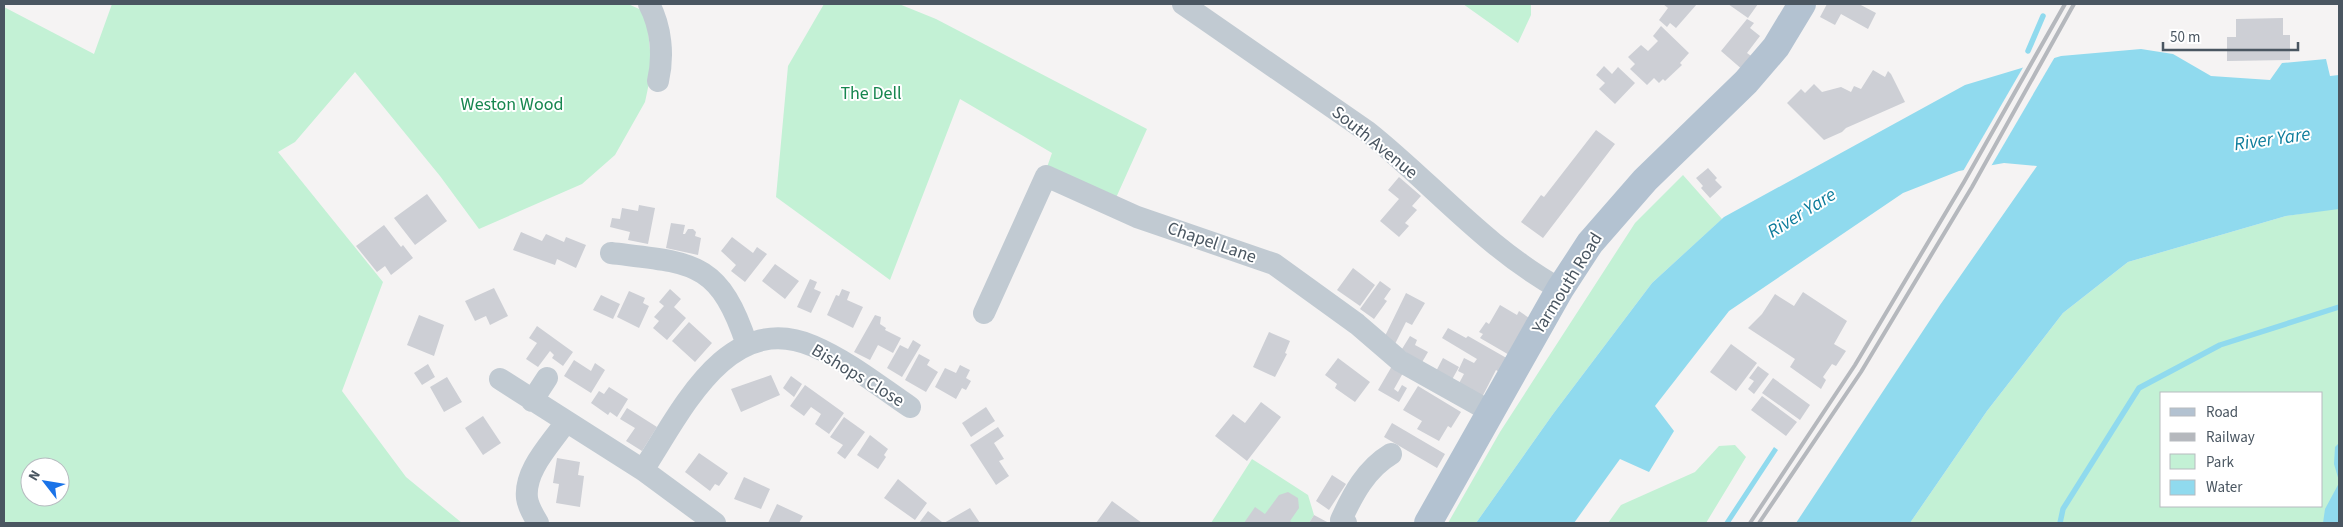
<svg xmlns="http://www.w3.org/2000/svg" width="2343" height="527" font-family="'Source Sans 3',sans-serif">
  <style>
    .green { fill: #c3f1d5; fill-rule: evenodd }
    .water { fill: #90daee }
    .pier { fill: #f5f3f3 }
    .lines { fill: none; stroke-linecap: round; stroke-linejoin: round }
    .stream { stroke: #90daee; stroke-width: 5.5 }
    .building { fill: #cdcfd5 }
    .minor { stroke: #c1cad2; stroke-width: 22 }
    .major { stroke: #b3c2d1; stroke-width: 28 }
    .rail { stroke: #b5b8bd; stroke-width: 4 }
    .labels { text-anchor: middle; stroke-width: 4; stroke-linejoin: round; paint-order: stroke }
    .park-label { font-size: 18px; fill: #17864f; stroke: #fff }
    .street-label { font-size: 18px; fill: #4a5661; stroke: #fff }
    .water-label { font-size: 19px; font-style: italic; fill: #0c7c9b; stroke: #fff }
  </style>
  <rect width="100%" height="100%" fill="#f5f3f3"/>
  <path class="green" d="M112,4H628L646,12L652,69L645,102L615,155L582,184L479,229L440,176L355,72L295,142L278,152L383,282L342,391L406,477L462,523H4V7L94,54ZM30,467H60V497H30Z
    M824,4H899L936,19L1147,129L1115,200L1046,170L1052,153L960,99L890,280L776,197L788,66Z
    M1463,4H1531V15L1518,43Z
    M1683,175L1722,219L1652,283L1553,414L1476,523H1448L1500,432L1635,223Z
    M2339,208V523H1910L1987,411L2063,313L2128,262L2286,216ZM2162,393H2322V506H2162Z
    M1735,445L1746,457L1706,523H1608L1621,505L1695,472L1719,446Z
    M1252,459L1308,495L1314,515L1309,523H1211Z"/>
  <path class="water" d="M2141,49L2173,54L2211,76L2270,80L2282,63L2326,59L2330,76L2339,75V209L2286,216L2128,262L2063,313L1987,411L1910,523H1796L1940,305L2037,166L2004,163L1959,171L1903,193L1729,311L1655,406L1674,431L1649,472L1620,459L1574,523H1476L1553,414L1652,283L1724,217L1965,85L2061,56Z
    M2339,443V481L2334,464L2335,447Z
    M1774,447L1778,450L1730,523H1724Z
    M2339,483V523H2323L2325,509Z"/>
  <path class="pier" d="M2056,55L1990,168L1962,173L2025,64Z"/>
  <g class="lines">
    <path class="stream" d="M2028,51L2043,16
      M2060,523L2063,509L2139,388L2220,345L2339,307"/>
  </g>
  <path class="building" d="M1663,4H1697L1676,28L1670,23L1667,27L1659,20L1668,8Z
    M1728,4H1758L1748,18Z
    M1827,4H1859L1876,13L1868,29L1841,14L1835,25L1820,17Z
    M2283,18V35H2290V60L2227,61V37H2236V19Z
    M1747,19L1754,23L1750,28L1760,36L1747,53L1754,58L1744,71L1721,51Z
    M1661,26L1689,53L1680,63L1682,65L1665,81L1663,79L1659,83L1654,78L1647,85L1630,69L1635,64L1628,57L1641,45L1648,51L1658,41L1653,36Z
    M1604,66L1612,74L1618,67L1635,83L1615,104L1599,89L1605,83L1596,75Z
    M1873,70L1885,77L1888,71L1891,74L1905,102L1846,128L1842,132L1824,140L1787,103L1801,89L1805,93L1814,84L1822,92L1841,87L1851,92L1854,86L1861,89Z
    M1596,130L1615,144L1543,238L1521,222L1541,195L1544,197Z
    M1708,168L1717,178L1715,180L1722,187L1710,198L1701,188L1703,186L1696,178Z
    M1399,177L1421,196L1412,206L1417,210L1405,223L1409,226L1399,237L1380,221L1399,199L1388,190Z
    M427,194L447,221L415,245L394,218Z
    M639,205L655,208L648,244L628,240L630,232L610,227L612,218L620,219L622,208L638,211Z
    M671,223L685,225L683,234H685L688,229H693L696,232L695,236L701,238L698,255L666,248Z
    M384,225L401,247L403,245L413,258L391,275L385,266L377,272L356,246Z
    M521,232L542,241L546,234L564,242L566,237L586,245L576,268L557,259L555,265L513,250Z
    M732,237L753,253L757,247L767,254L745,282L731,271L736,265L721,251Z
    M775,264L799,281L785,299L762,281Z
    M1353,268L1375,285L1360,306L1337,290Z
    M810,279L817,282L814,289L821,292L811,313L797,307Z
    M1380,281L1391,289L1384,299L1387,301L1374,319L1360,309Z
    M494,288L508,316L490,325L486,316L475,321L465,301Z
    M670,289L681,299L674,307L686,318L667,340L653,328L659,321L654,317L664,306L659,302Z
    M842,289L850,292L847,300L863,307L853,328L827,315L836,295L839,296Z
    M629,291L645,298L643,303L649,306L639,328L617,317Z
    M1803,292L1847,321L1834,344L1846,351L1836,366L1832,364L1823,377L1826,380L1821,389L1790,367L1795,359L1748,328L1762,314L1775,294L1794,306Z
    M1406,293L1425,303L1412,325L1406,322L1394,346L1384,338Z
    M601,295L620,304L613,319L593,310Z
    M1500,305L1517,315L1519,311L1532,320L1511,356L1480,338L1483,334L1479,332L1486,322L1489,324Z
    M419,315L444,325L434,356L407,345Z
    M875,315L881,317L880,324L886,328L885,330L901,338L893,353L878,345L870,360L854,352Z
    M689,322L712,343L695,362L672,341Z
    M537,326L573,352L563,366L552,358L554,355L550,351L538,367L526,359L537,343L529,338Z
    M1448,328L1466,338L1468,336L1510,360L1502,374L1496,370L1479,403L1457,387L1464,374L1458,371L1464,358L1474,363L1477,359L1442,338Z
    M1269,332L1290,341L1285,353L1287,354L1275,377L1253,367Z
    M1410,336L1417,340L1415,345L1428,352L1421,364L1402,349Z
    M913,340L921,345L902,377L887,368L900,345L908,349Z
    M1731,344L1757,363L1736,391L1710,372Z
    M919,354L930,360L927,365L938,372L926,392L905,380Z
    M1338,358L1370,382L1355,402L1335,388L1337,384L1325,375Z
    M1443,358L1459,367L1449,385L1433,377Z
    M574,360L591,371L595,363L605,370L591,393L564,376Z
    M428,364L435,377L422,385L414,373Z
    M960,365L970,370L966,378L971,381L966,390L962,388L956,399L935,387L945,368L956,373Z
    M1392,366L1403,373L1394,389L1398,392L1402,385L1407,388L1399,402L1378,390Z
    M1758,366L1769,374L1754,394L1748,389L1754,381L1749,378Z
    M771,375L780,395L741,412L731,389Z
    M791,376L802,384L794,397L783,388Z
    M447,377L462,402L444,412L430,387Z
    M1773,378L1810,405L1800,420L1762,393Z
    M805,385L844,413L829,434L815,424L821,414L811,407L804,416L790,406Z
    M1418,386L1461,412L1451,428L1448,426L1439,441L1417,429L1422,421L1403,410Z
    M609,387L628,399L617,417L610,412L608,415L591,403L599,391L604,394Z
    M1762,396L1797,422L1786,436L1751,410Z
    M1261,402L1281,417L1247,461L1215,436L1233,414L1245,423Z
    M986,407L995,421L971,437L962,423Z
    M627,408L657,427L642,451L626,441L635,428L620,419Z
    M483,416L501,443L483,455L465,428Z
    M844,417L865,432L845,459L837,453L843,445L830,437Z
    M1392,423L1445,454L1437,468L1384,437Z
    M998,427L1004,436L994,443L1004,459L999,461L1009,476L996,485L970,445Z
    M870,435L888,449L884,455L886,457L878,469L857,455Z
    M699,453L728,473L719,486L715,484L710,491L685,472Z
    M557,458L580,462L578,475L584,476L580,507L556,503L559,484L553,483Z
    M1332,475L1346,484L1329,510L1316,501Z
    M744,477L770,489L761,509L734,499Z
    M898,479L927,503L915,520L884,498Z
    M1288,492L1298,498L1299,508L1290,521L1293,523H1244L1255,507L1265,514L1279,495Z
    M1112,501L1142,523H1096Z
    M777,504L803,516L799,523H768Z
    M970,508L980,523H944L956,516Z
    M928,511L942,522L941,523H919Z
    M1314,515L1329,523H1309Z"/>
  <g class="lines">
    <path class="minor" d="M649,4C661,27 664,55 658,81
      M1183,4L1368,132C1432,183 1487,249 1560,289
      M611,253C692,263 719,260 747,345
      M984,313L1046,176L1137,217L1274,264L1357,324L1400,361L1491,412
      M500,379L643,470L715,523
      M532,401L547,378
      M643,470C680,414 727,309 813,346C848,361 879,386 910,407
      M538,523C534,516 528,507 527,498C524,470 551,444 565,423
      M1346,523L1341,520C1353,494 1366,469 1391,454"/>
    <path class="major" d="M1428,523L1560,289L1590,243L1645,180L1746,82L1776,47L1802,4"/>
    <path class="rail" d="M1750,523L1855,365L1964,182L2065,4
      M1759,523L1861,372L1972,187L2074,4"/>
  </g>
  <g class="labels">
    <g class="park-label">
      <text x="871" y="99">The Dell</text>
      <text x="512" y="110">Weston Wood</text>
    </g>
    <g class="street-label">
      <text transform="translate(1375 142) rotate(39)" y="6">South Avenue</text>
      <text transform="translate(1212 242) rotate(19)" y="6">Chapel Lane</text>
      <text transform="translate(1567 283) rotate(-58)" y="6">Yarmouth Road</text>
      <text transform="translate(858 375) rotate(31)" y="6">Bishops Close</text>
    </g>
    <g class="water-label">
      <text transform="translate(2272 138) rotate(-8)" y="7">River Yare</text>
      <text transform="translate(1801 212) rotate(-32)" y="7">River Yare</text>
    </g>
  </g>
  <rect width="2343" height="527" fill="none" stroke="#4a5661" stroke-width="10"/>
  <rect x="2160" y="392" width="162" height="115" fill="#ffffff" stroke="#b7bbc0"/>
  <rect x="2170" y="408" width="25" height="8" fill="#b3c2d1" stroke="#b7bbc0"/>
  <text x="2206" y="417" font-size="15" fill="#4a5661">Road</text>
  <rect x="2170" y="433" width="25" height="8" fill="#b5b8bd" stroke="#b7bbc0"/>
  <text x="2206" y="442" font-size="15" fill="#4a5661">Railway</text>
  <rect x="2170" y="454" width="25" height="15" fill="#c3f1d5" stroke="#b7bbc0"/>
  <text x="2206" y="467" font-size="15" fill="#4a5661">Park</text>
  <rect x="2170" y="480" width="25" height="15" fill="#90daee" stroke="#b7bbc0"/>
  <text x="2206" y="492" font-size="15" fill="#4a5661">Water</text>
  <g transform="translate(45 482) rotate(301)"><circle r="24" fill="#ffffff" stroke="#b7bbc0"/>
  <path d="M0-4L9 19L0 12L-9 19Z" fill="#1a73e8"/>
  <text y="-8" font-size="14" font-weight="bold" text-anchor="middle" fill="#4a5661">N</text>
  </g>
  <path d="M2163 42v8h135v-8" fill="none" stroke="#4a5661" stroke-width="2.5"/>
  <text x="2170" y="42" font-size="15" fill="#4a5661" stroke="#ffffff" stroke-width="4" paint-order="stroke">50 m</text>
</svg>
